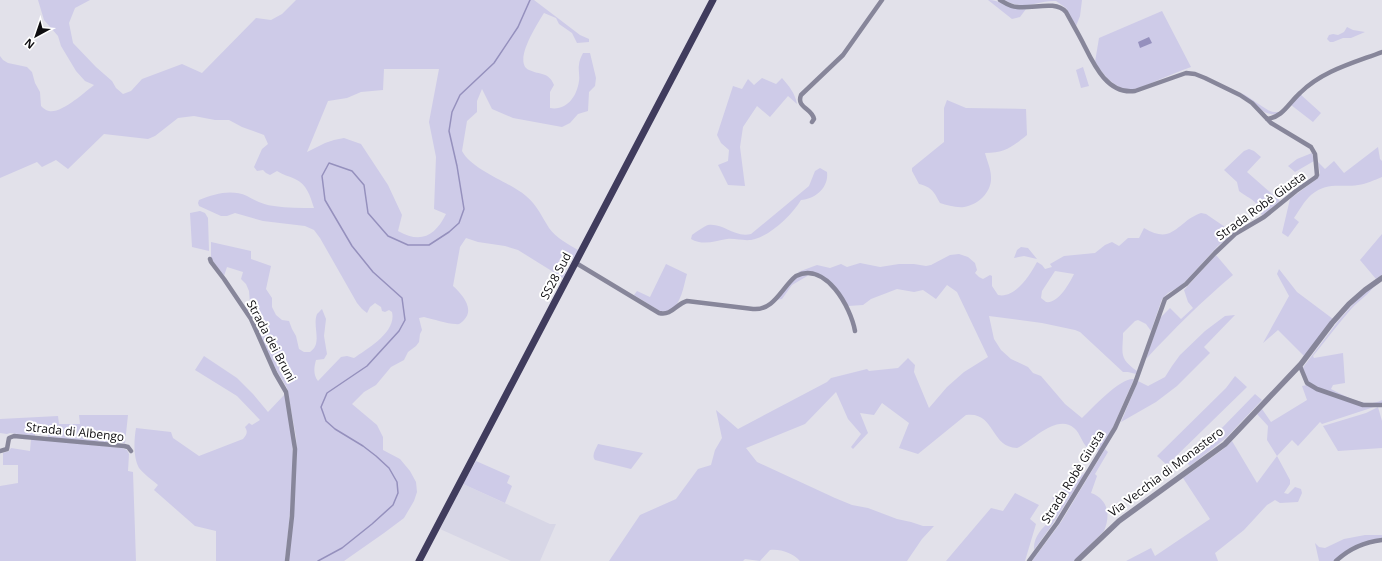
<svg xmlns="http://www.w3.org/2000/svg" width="1382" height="561" font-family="'Open Sans',sans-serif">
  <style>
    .built { fill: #d7d6e6 }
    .green { fill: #cecbe8; fill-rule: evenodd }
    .water { fill: #9590bd }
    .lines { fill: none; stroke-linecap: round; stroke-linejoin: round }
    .stream { stroke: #9590bd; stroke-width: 1.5 }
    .minor { stroke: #87869a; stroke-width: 4.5 }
    .tertiary { stroke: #87869a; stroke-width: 5.5 }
    .primary { stroke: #403c5d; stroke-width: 7 }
    .labels { text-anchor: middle; stroke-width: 4; stroke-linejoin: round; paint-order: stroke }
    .street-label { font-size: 12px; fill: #0e0d10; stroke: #fff }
  </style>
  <rect width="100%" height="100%" fill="#e2e1ea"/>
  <path class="built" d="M463,484L550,524H556L540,561H511L440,529Z"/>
  <path class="green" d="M38,0H90L75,8L69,23L73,43L96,67L112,81L116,88L123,94L131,91L142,79L182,64L202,73L256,18L271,20L282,14L296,0H534L580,35L589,39V42L577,43L572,33L559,24L556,18L544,13C538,23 512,62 529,70C540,75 549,72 554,85L550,92V108C567,111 577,96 579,81C580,76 578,70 579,65C579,61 581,57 583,53H590L596,78L595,86L589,92L588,111L578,114L570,123L562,127L513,118L492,109L482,89L477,101V112L467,121L462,151C473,171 508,181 526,196C537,205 542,217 549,228C556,238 568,244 578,250C577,252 577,254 575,256C570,262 563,262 566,272L563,278L518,250L505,246L478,242L466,238L460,247L453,286C462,294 475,309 464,320C461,323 459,325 456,324C447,324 433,319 424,317L419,318L422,330L420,334L419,342L416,346L408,352L404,360L391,367L376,385L364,392L352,404L377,425L383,437V450L400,459L410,471L416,482L417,492L414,501L404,518L384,533L344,561H288L297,453L296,437L287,388L275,368L251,316L249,291L246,284L241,279L243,272L227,267L224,276L211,259V242L251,251V259L271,266L266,289L272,298V307L276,315L282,320L289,321L292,329L296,336L299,349L304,352H310C323,344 312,326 317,314C319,312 320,311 322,309L326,319L324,336L327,354L324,359L316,360C314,367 313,375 318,381L341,357L347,356L354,358C367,349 397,332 392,312L389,310L385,312L382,311L381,307L375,303L370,307L367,313L362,309L357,303L320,238L314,230L305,226L263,221L235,213L227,216H221L199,206L198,203L199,200C215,194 231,189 247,196C256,201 264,205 274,206C287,208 301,208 314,208C310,196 307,184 295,179C289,176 283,175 277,171L270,175L266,173L263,170L257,171L254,167L262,149L268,144L264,135L242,127L229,120H215L194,116L178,118L155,136L148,139L104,134L68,169L56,160L42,167L37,162L0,178V56L3,60L8,63L27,67L32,72L35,83L40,92L41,106C43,108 47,111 49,111C61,114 85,92 94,85L85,81L76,71L61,46L58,36L44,20ZM384,69H439L429,122L436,157L434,209L446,214C435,236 421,244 398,231L402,215L388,185L361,144L344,138L334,140L325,143L307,152L328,101L347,98L361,92L383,90Z
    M988,0C1004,0 1009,11 1026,9L1020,17L1012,19Z
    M1004,0H1082L1080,16L1076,26L1066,8L1056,1C1035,0 1027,12 1004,0Z
    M1162,11L1191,67C1179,71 1168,76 1156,81C1149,84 1141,88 1133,89C1115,91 1103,74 1095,62L1099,38Z
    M1347,27L1353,30L1365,32L1351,38H1343L1333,42H1330L1327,39L1329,35L1333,34L1338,35L1344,32Z
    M1083,67L1089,86L1081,88L1076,70Z
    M762,78L776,84L782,78C789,86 795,93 797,104L788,96L770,117L757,106L743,127L740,147L745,186L728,185L718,165L728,161L729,150L721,143L717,135L733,86L742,89L748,79L754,85Z
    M1241,93C1251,97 1267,112 1274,112C1276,112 1279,112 1281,112C1267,121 1251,101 1241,93Z
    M1300,94L1321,113L1313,122L1291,105Z
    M947,100L966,108L1026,109L1027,135C1012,147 1005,153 985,153C987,161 991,169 991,177C992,192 978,205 964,207C956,208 947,205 940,203C934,192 932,187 919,184L912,171V168L944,142V108Z
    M1378,147L1380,159L1382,161V177C1374,180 1367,184 1358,185C1340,188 1328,181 1311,195C1304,201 1299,211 1294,218L1299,222L1288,237L1282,233L1290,199L1318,178L1320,173L1318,162L1325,169L1334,161L1344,173Z
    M1249,149L1254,151L1261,157L1247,172L1280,201L1262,216C1257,199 1252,201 1239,191L1237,182L1224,170L1244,151Z
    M1312,153L1314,161L1295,172L1288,166L1297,159Z
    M820,168L827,172C829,188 815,199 801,200C792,215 772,234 755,239C746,242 736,238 727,239C715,241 703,246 691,239L692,235C696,232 705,226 708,225C724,223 734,238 751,234L809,186L815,171Z
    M200,211L205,213L208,218L209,251L192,247L190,213Z
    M1201,213L1206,214L1225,227L1232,222L1237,230L1218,246L1182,285L1168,293L1162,299L1151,331L1146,324L1138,320L1135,321L1123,333C1123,353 1118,358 1137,371L1136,374L1128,372H1123L1080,332L1075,330L1042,323L989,316L994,339L1001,350L1011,359L1028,367L1033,373L1041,376L1065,404L1082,418C1092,408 1121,377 1134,379L1113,427L1099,451L1094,447L1088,448C1081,442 1081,434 1074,428C1057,413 1032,441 1017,448C990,447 995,411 966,415L918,454L899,448L909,423L882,403L874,415L860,413L868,433L853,449L851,447L861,434L848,419L836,392L805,424L746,448L757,462L835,498L852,505L868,508L897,519L911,522L923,526H934L922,539L907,561H800C792,553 782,549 770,550L760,561L745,559L743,561H609L640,515L676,499L698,469L711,465L715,450L722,438L716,410L738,429L827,382L831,378L867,369L869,371L898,368L908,358L915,365L914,372L929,408L947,387L964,372L988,357L957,292L947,285L936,299L923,290L914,292L897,289L871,299L863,305L848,306L832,283L805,272H798L817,265L830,268L841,264L847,267L860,263L880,267L899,264H914L926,266L931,265L950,255L959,254L968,257L975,263L977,270L975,273L979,277L983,279L990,275L992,276V286L998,295C1015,299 1030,275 1037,262L1042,265L1045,269L1052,267L1050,264L1064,256L1095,253L1105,245L1112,242L1119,246L1128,238H1139L1144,228C1174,246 1177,221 1201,213ZM1055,271L1074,274C1069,284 1058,304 1046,302L1041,298L1042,291Z
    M1382,234V275L1376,279L1360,260Z
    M1021,247L1028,248L1037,259L1024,256L1014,258L1017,250Z
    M1216,255L1233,275C1202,301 1174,329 1146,359L1160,318L1170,308L1181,319L1193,308L1188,302L1184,290Z
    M666,264L687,274C683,288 680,315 660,311L634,295L637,291L650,297Z
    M1279,269L1297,292L1333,319L1304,356L1278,330L1263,343L1289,296L1277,274Z
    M809,275L792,285L782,299L776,300L790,283L799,276Z
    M1376,284C1369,294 1360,300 1352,308C1338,324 1326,340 1313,356L1314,358L1343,353L1345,383L1333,385L1331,389C1346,396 1365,409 1382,400V403L1369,405L1331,394L1308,382L1303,368L1304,366L1339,320L1359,298Z
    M1235,315L1204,347L1210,353L1177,386L1156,402L1121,422L1138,381L1148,386L1165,377L1172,366L1180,355L1205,331L1225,316Z
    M204,356L237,378L253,394L268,412L285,394C287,408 291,424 292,439C295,478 289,522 285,561H216V531L195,526L154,490L158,485C152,480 144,474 139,468C133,457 134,440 136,428L171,432L173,438L199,456L243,439C247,434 248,432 245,427L249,423L252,425L260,420L237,396L195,370Z
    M1235,376L1247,387L1167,465L1157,456L1226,388Z
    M1307,385L1374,407L1322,424L1320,422L1298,446L1292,440L1277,456L1290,480V484L1284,493L1288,494L1295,487L1301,489L1302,493L1298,502L1280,503L1275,500L1267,505L1244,530L1215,553L1218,561H1126L1151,548L1155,556L1210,519L1183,478L1222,450L1232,441L1257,483L1277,456L1267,440L1268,426L1257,414L1262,409L1271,422L1307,400L1302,386Z
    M1255,394L1262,400L1226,438L1190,466L1186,462L1217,433Z
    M1378,407L1382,421V448L1338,451L1323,426L1366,413Z
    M79,415H128L125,443L84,441L48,437L47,427H35V436L10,433L7,434L0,433V419L58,416L59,424H80Z
    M31,439L122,448L127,450L129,454L128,471L133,472L136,561H0V486L18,483V465H3V453L9,451L11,448L30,451Z
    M598,444L643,453L631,469L595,460C591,455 596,449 598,444Z
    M1105,449L1108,452L1095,474L1097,476L1091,493C1108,499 1111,515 1104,531L1074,561H1032L1061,522Z
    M476,461L510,476L507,483L512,486L505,503L463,484Z
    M1086,472L1052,525L1034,550C1033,537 1042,528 1051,520L1048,517L1060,506L1052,498Z
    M1015,493L1039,505L1030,519L1036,524L1025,561H946L991,508L1003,511Z
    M1365,535H1382V538L1365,542L1335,561H1319L1315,543L1319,547L1325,548L1344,539Z"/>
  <path class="water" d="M1149,37L1152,43L1140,48L1138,42Z"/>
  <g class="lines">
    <path class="stream" d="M318,561L342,548L372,524L393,505L398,493L397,482L389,468L376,456L363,446L335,429L326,421L321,407L327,393L367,366L399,331L405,320L402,298L373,272L352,246L325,200L322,176L329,163L352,171L364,185L368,213L388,236L408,245H429L449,232L459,223L464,209L457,166L449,131L452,112L460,95L494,63L518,27L530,0"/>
    <path class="minor" d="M1000,0C1005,3 1011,7 1017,7C1034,9 1055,0 1066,12C1072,23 1078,33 1083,43C1093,63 1107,95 1135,91L1186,73L1195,74L1205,78L1240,95L1252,103L1271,123L1311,147L1315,154L1317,175L1316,177L1296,191L1264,217L1235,234L1215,253L1186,284L1165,299L1135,383L1115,428L1057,523L1029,561
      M1267,119C1283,117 1288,104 1300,93C1322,71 1353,63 1382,52
      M812,122L814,119C812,108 796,108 801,95L843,55L882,0
      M210,259L211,262L224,279L251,319L275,373L286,392L295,449L292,516L287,561
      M576,263L659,313C672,316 676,304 687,301L753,309C774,311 782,287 796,276C826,261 851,308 855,331
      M1300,366L1307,383L1317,389L1363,405H1382
      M0,451L7,449L9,438L14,436L124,446L128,447L131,451
      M1336,561C1350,548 1364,542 1382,540"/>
    <path class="tertiary" d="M1077,561L1119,521L1225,444L1301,364L1332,323L1349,304L1365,290L1382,278"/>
    <path class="primary" d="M419,561L713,0"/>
  </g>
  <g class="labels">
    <g class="street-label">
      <text transform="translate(1261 206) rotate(-36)" y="4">Strada Robè Giusta</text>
      <text transform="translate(556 276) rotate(-62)" y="4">SS28 Sud</text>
      <text transform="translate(271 341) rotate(62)" y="4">Strada dei Bruni</text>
      <text transform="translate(75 432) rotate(6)" y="4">Strada di Albengo</text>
      <text transform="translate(1166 472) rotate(-37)" y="4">Via Vecchia di Monastero</text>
      <text transform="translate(1073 477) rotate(-58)" y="4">Strada Robè Giusta</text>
    </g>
  </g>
  <g transform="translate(36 36) rotate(220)" stroke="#ffffff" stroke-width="3" paint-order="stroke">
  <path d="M0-3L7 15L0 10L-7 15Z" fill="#0e0d10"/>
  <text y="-6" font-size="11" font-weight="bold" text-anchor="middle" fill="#0e0d10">N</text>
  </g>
</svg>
